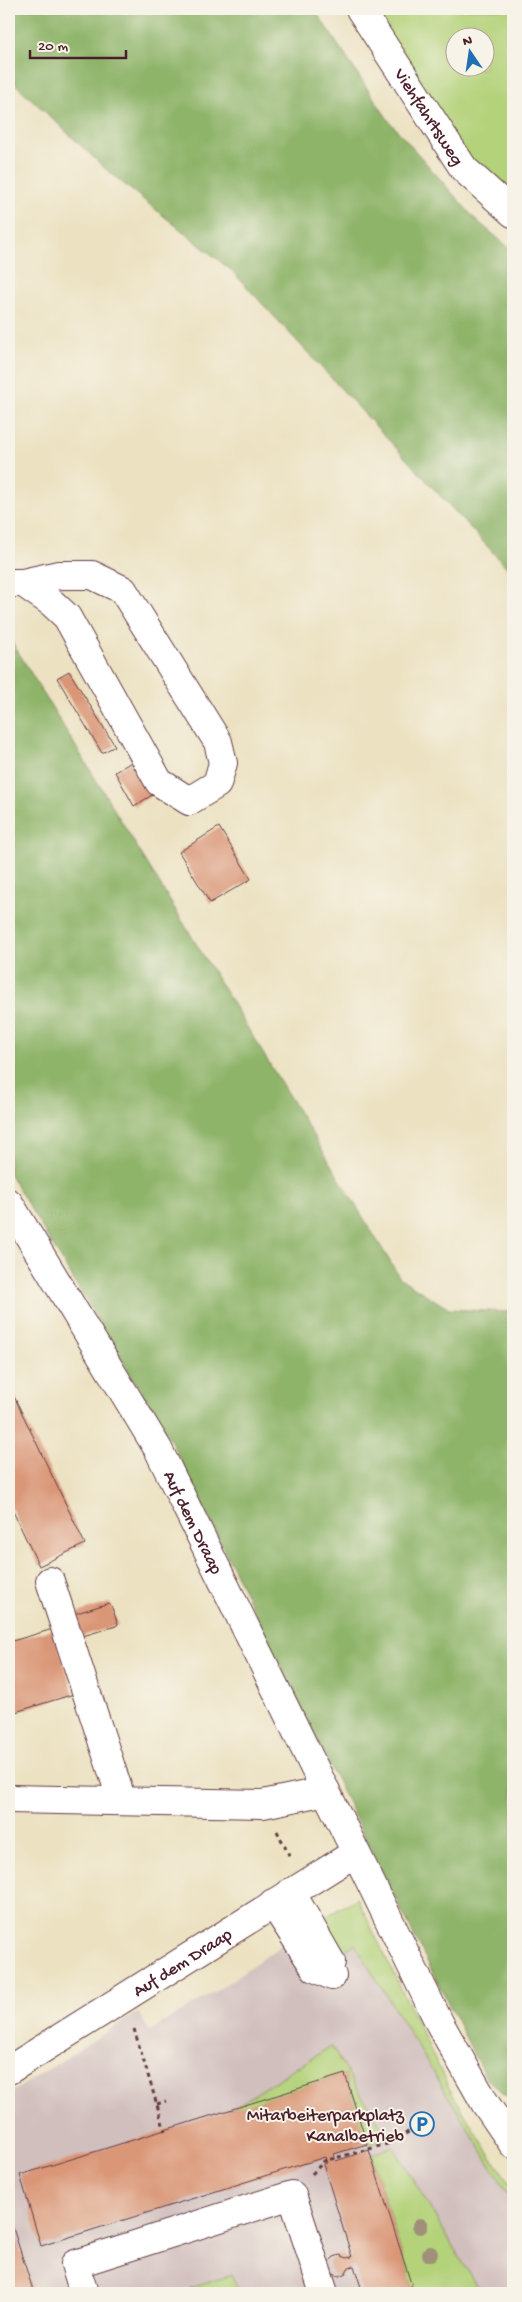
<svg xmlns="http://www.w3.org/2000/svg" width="522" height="2302" font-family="'Gochi Hand',sans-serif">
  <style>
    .industrial { fill: #d1bfbe }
    .green { fill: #b3d279; stroke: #7e7852; fill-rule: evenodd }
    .forest { fill: #8eb469; stroke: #6c6a4a }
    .building { fill: #da9778 }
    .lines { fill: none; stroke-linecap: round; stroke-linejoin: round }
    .minor-casing { stroke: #623c42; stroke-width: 30 }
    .path { stroke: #623c42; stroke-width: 3; stroke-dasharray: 4 4; stroke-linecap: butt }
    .minor { stroke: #fff; stroke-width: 28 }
    .tree { fill: #a19079 }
    .labels { text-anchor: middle; stroke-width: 4; stroke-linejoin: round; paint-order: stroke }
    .street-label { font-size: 18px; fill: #4a1f2b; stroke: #f7f3e8 }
    .poi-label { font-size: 18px; fill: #4a1f2b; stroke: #f7f3e8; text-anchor: end }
  </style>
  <rect width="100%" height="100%" fill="#f7f3e8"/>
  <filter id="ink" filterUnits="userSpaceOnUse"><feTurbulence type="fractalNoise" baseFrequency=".02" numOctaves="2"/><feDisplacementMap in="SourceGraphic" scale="10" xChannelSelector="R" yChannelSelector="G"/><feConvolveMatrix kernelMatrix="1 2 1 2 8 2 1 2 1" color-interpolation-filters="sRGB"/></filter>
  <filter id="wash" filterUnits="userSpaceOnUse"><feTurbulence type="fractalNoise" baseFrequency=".0096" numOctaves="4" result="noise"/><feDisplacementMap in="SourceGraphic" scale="20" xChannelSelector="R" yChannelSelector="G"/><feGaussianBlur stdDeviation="1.12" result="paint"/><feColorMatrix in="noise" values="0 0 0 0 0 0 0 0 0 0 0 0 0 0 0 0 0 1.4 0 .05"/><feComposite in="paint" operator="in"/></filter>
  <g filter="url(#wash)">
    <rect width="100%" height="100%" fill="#ece2c2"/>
    <path class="industrial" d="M357,1898L449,2088L475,2131L513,2189V2293H9V2094L138,2012L149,2031L218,1990L294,1936Z"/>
    <path class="green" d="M370,9H513V204L467,162ZM454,38H484V68H454Z
      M357,1898L449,2088L475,2131L513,2189V2202L355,1944L336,1955L317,1922Z
      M331,2046L388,2138L367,2144L345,2074L228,2111Z
      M393,2146L473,2280L481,2293H414L371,2155Z
      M232,2275L239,2293H191L190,2288Z"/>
    <path class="forest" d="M9,9H314L389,121L475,219L513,251V574L232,271L108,171L9,78Z
      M9,637L400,1278L449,1309L507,1312L513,1309V2098L508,2097L486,2078L370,1848L171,1441L9,1173Z"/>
    <g id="blocks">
      <path class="building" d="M69,671L115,746L102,753L57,678Z
        M133,761L154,794L134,806L115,772Z
        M219,827L251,879L210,903L179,852Z
        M9,1386L85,1544L39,1566L9,1503Z
        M109,1603L111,1605L118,1624L116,1626L83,1636L81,1634L75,1615L77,1613Z
        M53,1629L74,1694L9,1714V1642Z
        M345,2074L367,2144L334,2154L336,2161L369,2150L414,2293H363L354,2266L349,2267L345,2274L339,2276L333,2274L329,2268V2262L334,2257L340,2255L346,2258L352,2257L323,2164L327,2163L325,2157L41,2246L20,2175Z
        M9,2216L34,2293H9Z"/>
    </g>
  </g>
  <g filter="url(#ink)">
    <use href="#blocks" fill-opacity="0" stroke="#623c42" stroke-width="1"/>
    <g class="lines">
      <g class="minor-casing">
        <g id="minor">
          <path id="s1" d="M360,9L464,169L513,213"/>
          <path d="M9,583H23L59,575H92L123,590L218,742L223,763L217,784L189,801L159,782L67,617L52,603L23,583"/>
          <path id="s2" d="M9,1203L158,1449L440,2024L485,2103L513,2144"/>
          <path d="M50,1581L122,1801"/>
          <path d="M9,1799L263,1804L326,1791"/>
          <path d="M291,1892L331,1962"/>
          <path d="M273,1903L315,1968L332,1976"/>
          <path id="s3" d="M9,2070L355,1853"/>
          <path d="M84,2293L75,2264L292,2195L324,2293"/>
        </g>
      </g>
      <path class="path" d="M277,1831L291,1859
        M134,2029L165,2131
        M157,2104L166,2101
        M312,2174L324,2161L391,2143L427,2120"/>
      <use href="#minor" class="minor"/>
    </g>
    <g class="tree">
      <circle cx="420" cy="2226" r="8"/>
      <circle cx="430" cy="2254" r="8"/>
    </g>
  </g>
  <defs>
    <g id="parking-ring" transform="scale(1.25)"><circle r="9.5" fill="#f7f3e8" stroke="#1f6fb2" stroke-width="1.5"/><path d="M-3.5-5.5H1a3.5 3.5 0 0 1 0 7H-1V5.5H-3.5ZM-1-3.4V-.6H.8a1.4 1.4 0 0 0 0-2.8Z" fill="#1f6fb2"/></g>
  </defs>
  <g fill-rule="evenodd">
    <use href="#parking-ring" x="422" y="2124"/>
  </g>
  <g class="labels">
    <g class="street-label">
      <text dy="6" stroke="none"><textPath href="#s1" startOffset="128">Viehfahrtsweg</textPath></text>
      <text dy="6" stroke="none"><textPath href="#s2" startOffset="369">Auf dem Draap</textPath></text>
      <text dy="6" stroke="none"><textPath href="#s3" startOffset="204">Auf dem Draap</textPath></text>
    </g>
    <g class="poi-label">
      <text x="404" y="2120">Mitarbeiterparkplatz<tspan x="404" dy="21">Kanalbetrieb</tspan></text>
    </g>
  </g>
  <rect width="522" height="2302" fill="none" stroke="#f7f3e8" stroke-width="30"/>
  <g transform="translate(470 52) rotate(347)"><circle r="24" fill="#f7f3e8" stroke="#b29e9c"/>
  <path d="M0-4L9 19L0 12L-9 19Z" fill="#1f6fb2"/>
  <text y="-8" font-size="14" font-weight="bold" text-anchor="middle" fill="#4a1f2b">N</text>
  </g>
  <path d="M30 50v8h96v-8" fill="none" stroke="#4a1f2b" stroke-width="2.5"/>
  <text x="38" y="50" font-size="15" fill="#4a1f2b" stroke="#f7f3e8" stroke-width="4" paint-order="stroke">20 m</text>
</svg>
